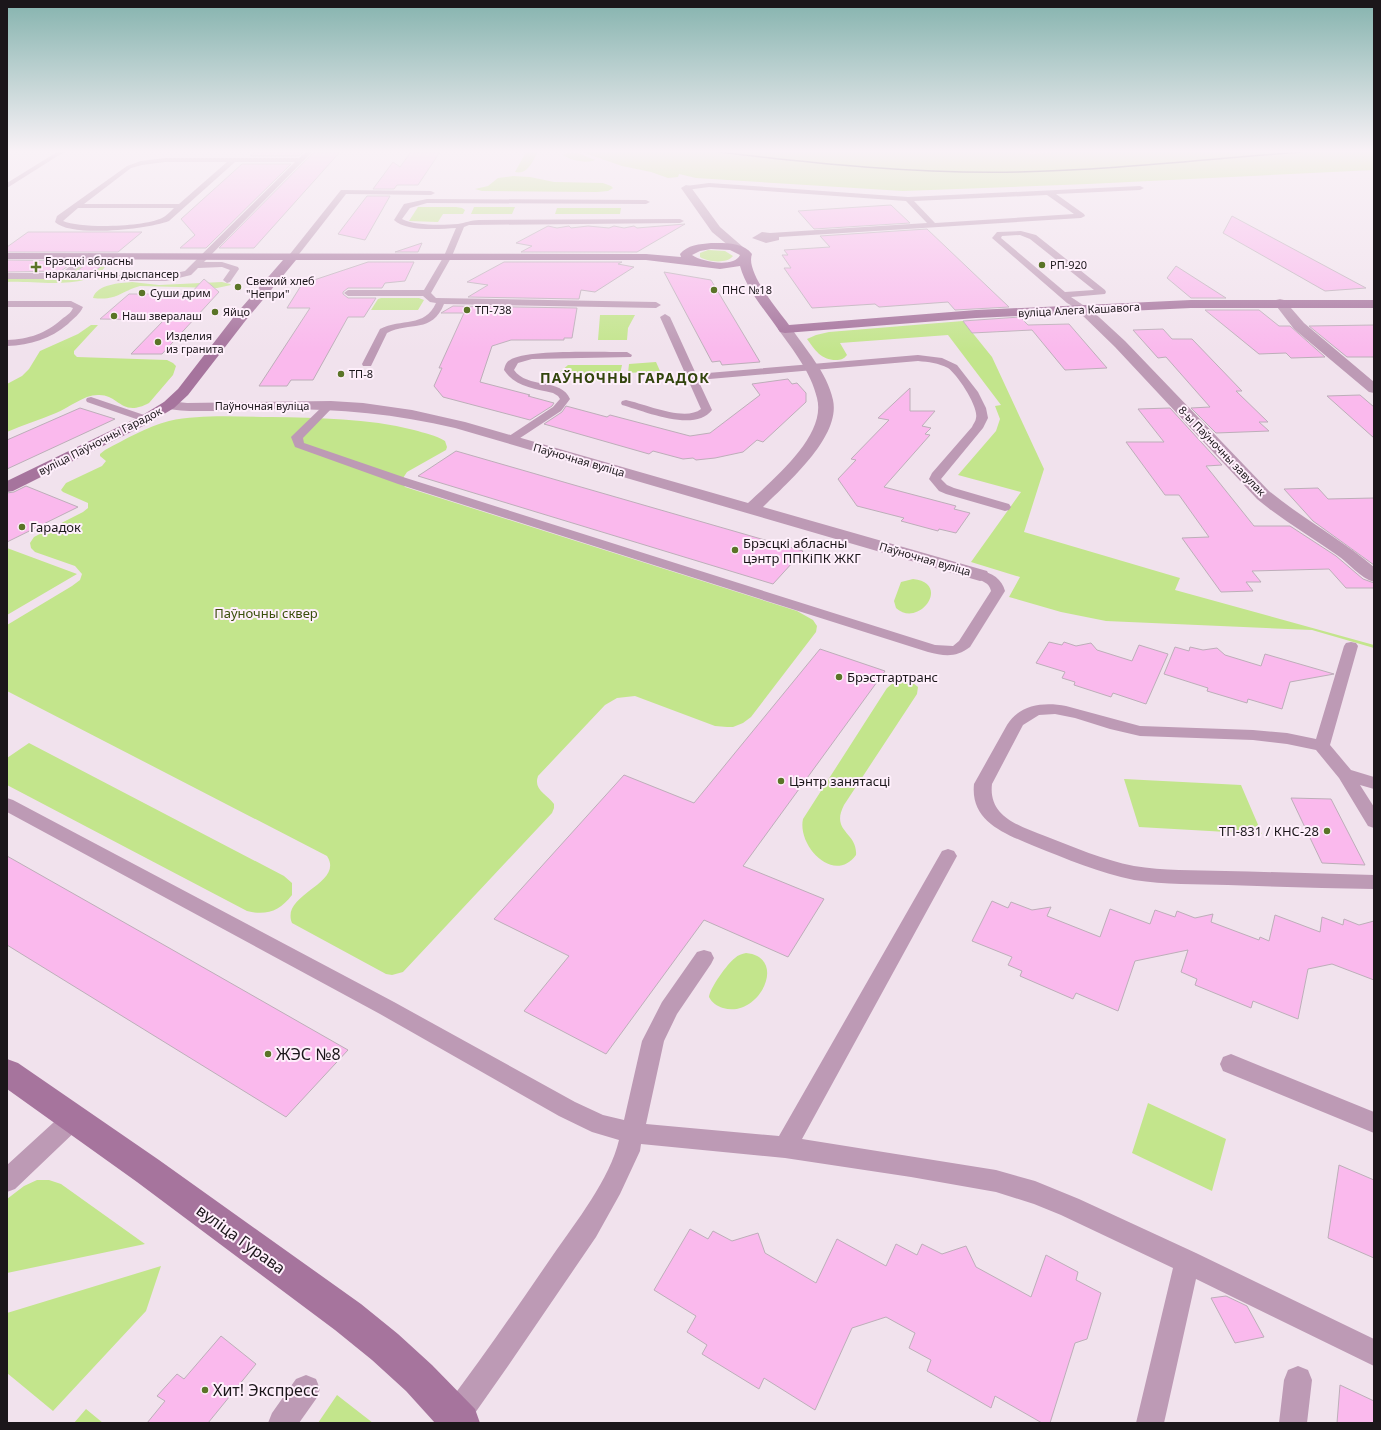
<svg xmlns="http://www.w3.org/2000/svg" width="1381" height="1430" font-family="'Noto Sans',sans-serif">
  <style>
    .green { fill: #c3e58c }
    .building { fill: #fab9ed; stroke: #bdaeb9 }
    .lines { fill: none; stroke-linecap: round; stroke-linejoin: round }
    .lane { fill: #bd9ab5; fill-rule: evenodd }
    .street { fill: #bd9ab5; fill-rule: evenodd }
    .secondary { fill: #a6749d; fill-rule: evenodd }
    .rail { stroke: #534b51; stroke-width: 1.5 }
    .poi-dot { fill: #5a7427; stroke: #feeffb; stroke-width: 1.5 }
    .labels { text-anchor: middle; stroke-width: 4; stroke-linejoin: round; paint-order: stroke }
    .far-poi-label { font-size: 11px; fill: #1b161a; stroke: #feeffb; text-anchor: start }
    .far-street-label { font-size: 11px; fill: #1b161a; stroke: #feeffb }
    .poi-label { font-size: 13px; fill: #1b161a; stroke: #feeffb; text-anchor: start }
    .park-label { font-size: 13px; fill: #3a4e0b; stroke: #feeffb }
    .far-district-label { font-size: 14px; font-weight: bold; letter-spacing: 1px; fill: #33450e; stroke: #feeffb }
    .near-poi-label { font-size: 16px; fill: #1b161a; stroke: #feeffb; text-anchor: start }
    .near-street-label { font-size: 16px; fill: #1b161a; stroke: #feeffb }
  </style>
  <rect width="100%" height="100%" fill="#f1e2ed"/>
  <path class="green" d="M526,152H538C532,162 528,175 515,172Z
    M582,152H1025L1030,154L1057,152H1374V170L1088,184L903,191L696,178L679,174L678,177L668,178L651,172L622,166Z
    M567,153H578L595,160C586,164 570,160 563,155Z
    M513,176L530,177L554,182L603,183L611,186L613,188L608,191L597,192L482,191L475,189L488,186L498,178Z
    M418,207H456L462,208L465,210L463,214H443L438,222L409,221Z
    M474,207H515L512,214H471Z
    M557,208H621L620,214H555Z
    M708,250L725,251L733,256C727,264 708,262 700,257V253Z
    M90,262L102,263L106,265C92,292 32,280 7,282V277H61C72,274 78,265 90,262Z
    M132,282L159,285L222,282L230,284L231,285L217,288L140,286C119,292 117,301 93,298C97,284 120,283 132,282Z
    M381,298H419L424,300L418,310H371L378,299Z
    M600,315H635L628,328L627,340H598Z
    M963,321L992,357L1044,469L1024,532L1180,578L1175,590L1374,645V648L1312,630L1106,621L1061,612L1009,597L1020,577L971,562L1021,492L958,475L996,431L1000,419L995,406L1001,405L948,335L840,343L847,355C844,359 841,360 836,360C821,360 815,350 807,339L816,335L829,332Z
    M91,325H98L74,351V354L77,357L167,360L173,363L176,366L173,375L149,403C121,418 119,394 98,395C83,395 69,408 56,413C39,420 23,425 7,432V384L22,376L29,369L40,351L78,334Z
    M656,362L660,371L628,373L629,364Z
    M568,365H622L620,374L605,383L560,372Z
    M271,417C319,418 367,418 414,430C424,433 436,435 445,441L447,447L446,450L407,472L401,481L405,487L797,611L813,620L817,626L816,632L751,717L743,723L733,727H727L715,726L635,696L617,698L605,705L538,776C533,790 547,794 554,804V808L552,813L403,972L392,975L386,974L292,923C280,894 345,884 327,856L7,691V625L72,586L80,580L82,574L75,566L35,552L31,548L30,543L34,537L83,512L88,508V503L63,492L61,490L66,483L102,466L106,461L100,456V454L105,450C126,439 146,427 169,421C202,414 238,417 271,417Z
    M7,548L77,574L7,615Z
    M913,579C952,583 919,629 896,608L894,601L901,582Z
    M904,681L913,683L918,687L917,694L844,805C830,832 858,832 856,855C834,885 797,846 803,819L887,688L893,683Z
    M29,743L284,876L292,883V895C280,911 266,916 247,911L7,785V758Z
    M1124,779L1241,785L1262,834L1139,827Z
    M746,953C789,957 759,1019 723,1008C717,1006 712,1003 709,997C710,988 727,964 735,958C738,955 742,954 746,953Z
    M1148,1103L1226,1139L1212,1191L1132,1153Z
    M37,1180H49L61,1184L145,1244L7,1273V1199L24,1186Z
    M161,1266L146,1311L53,1411L7,1373V1313Z
    M337,1395L373,1423H318Z
    M86,1409L103,1423H74Z"/>
  <path class="building" d="M255,152H304L298,156H250Z
    M314,152H340L254,248H219Z
    M411,152H440L418,185H397L394,189H373L393,162L400,167Z
    M242,164H291L206,248H180L195,235L181,219Z
    M367,196H390L365,240L338,234Z
    M891,205L910,223L814,229L798,211Z
    M1232,216L1366,288L1325,291L1223,233Z
    M685,224L637,252H521L532,246L516,243L548,226L557,228L569,226L571,228L588,226L609,228L614,226L624,228L634,226L637,228Z
    M927,229L1009,307L955,310L948,302L879,307L875,304L812,308L784,268H791L782,255H788L784,250L830,247L820,236Z
    M28,232H142L118,252H7V247Z
    M422,243L418,252H395Z
    M7,260L75,261L61,271L7,272Z
    M91,261H107L93,273H74Z
    M368,262H414L405,281L385,283L382,288H348L343,292V294L348,298H376L364,317H348L313,380H291L287,386H259L310,308H287L302,284Z
    M504,262H622L618,264L634,267L595,292L581,290L579,299L468,297L488,285L467,282Z
    M1176,266L1226,298H1191L1167,278Z
    M664,272L711,280L760,362L722,365L720,361L712,362Z
    M204,279L219,292L162,354H131L164,320L100,319L129,294H190Z
    M453,306L577,308L572,338H564V340H511L492,346L480,382L530,395L528,396L554,403L552,406L530,420L443,397L434,386L442,368H439L464,313H441Z
    M1205,310H1259L1279,326H1290L1325,357L1291,358L1286,353L1259,354Z
    M1020,317L1028,325L1069,324L1107,368L1065,370L1032,330L972,333L963,321Z
    M1374,325V357H1347L1309,326Z
    M1163,329L1172,339H1192L1242,391H1236L1268,422H1259L1269,431L1216,433L1191,408L1210,407L1166,357L1158,358L1133,330Z
    M788,379L792,384L797,383L806,393V402L763,442L757,440L743,452L715,458L696,460L693,458L683,459L653,451L649,454L544,424L562,412L566,406L607,417L610,415L690,436L710,433L760,395L752,384Z
    M910,388V411H935L922,426L931,428L925,434L930,435L884,487L956,506L954,509L970,513L956,533L939,529L938,531L901,521L904,518L857,506L838,479L856,460L851,459L889,420L878,418Z
    M1360,395L1374,407V438L1327,396Z
    M80,408L115,419L7,469V440Z
    M1170,408L1222,465L1206,466L1254,526H1290L1336,556L1363,579L1374,583V588H1346L1329,569L1252,571L1261,582H1246L1253,591L1221,592L1182,538L1209,537L1179,495H1165L1126,442H1164L1138,409Z
    M456,451L803,551L773,584L418,476Z
    M26,486L78,507L7,542V493L14,492Z
    M1318,488L1328,499L1374,498V565L1313,521L1284,489Z
    M1049,642L1062,645L1064,642L1076,646L1091,643L1097,650L1132,661L1139,645L1168,654L1146,704L1113,693L1111,697L1074,685L1075,682L1062,678L1065,672L1036,663Z
    M1175,647L1189,651L1190,647L1203,650L1217,648L1225,655L1261,666L1265,654L1334,674L1290,682L1282,709L1248,699L1247,703L1207,691L1208,688L1164,674Z
    M820,649L885,671L743,866L824,899L788,957L704,920L606,1054L524,1011L569,956L494,919L624,775L694,803Z
    M1291,798L1331,799L1365,865L1322,863Z
    M7,856L171,949L348,1050L286,1117L7,945Z
    M992,901L1008,908L1011,902L1032,910L1051,907L1047,916L1100,937L1110,909L1150,924L1155,910L1175,917L1177,911L1195,918L1213,914L1211,922L1259,940L1260,937L1269,941L1275,915L1320,932L1322,917L1343,925L1344,919L1359,925L1374,921V980L1332,964L1308,969L1298,1019L1253,1001L1251,1008L1195,985L1197,979L1181,972L1188,950L1135,961L1118,1011L1076,993L1073,999L1020,976L1022,971L1008,965L1012,957L972,941Z
    M1339,1165L1374,1180V1258L1328,1238Z
    M690,1229L708,1239L713,1231L732,1241L758,1233L765,1253L816,1283L837,1239L886,1266L896,1244L917,1255L922,1244L942,1254L966,1246L976,1267L1031,1297L1046,1255L1078,1272L1076,1280L1101,1293L1087,1339L1075,1343L1050,1423H1042L995,1396L991,1408L927,1371L931,1360L909,1348L915,1333L886,1317L852,1328L815,1410L764,1378L759,1389L702,1354L707,1345L687,1332L696,1316L654,1290Z
    M1226,1296L1247,1306L1264,1337L1235,1343L1211,1298Z
    M221,1336L256,1364L208,1423H147L165,1401L157,1396L177,1374L184,1379Z
    M1340,1385L1374,1401V1423H1337Z"/>
  <g class="lines">
    <path class="lane" d="M57,152H64L7,188V183Z
      M306,152H312L204,262H222L238,267L239,269L230,282L227,283L223,280L230,270L222,267L198,268L191,275L166,281H118L114,278L118,275H166L185,271L295,162H235L169,221C148,229 71,238 55,222L57,216L127,166L141,161L165,158H299ZM165,162H227L179,204H84L131,168L142,165ZM78,208H174C170,212 166,216 162,218C143,227 82,229 63,221Z
      M709,183L908,197L1140,186L1144,188L1140,190L1056,194L1084,214L1085,216L1081,218L779,237V240L766,243L752,238L762,232L770,233L927,223L906,201L709,187L686,190L682,188L686,186ZM1047,195L1074,214L935,223L914,201Z
      M341,190L431,191L435,193L431,195L346,194L296,258H290L289,256L290,254Z
      M427,199L646,200L650,202L646,204L427,203L410,208L402,219C414,226 444,225 458,224C465,223 471,220 479,220L680,219L684,221L680,223L469,225L464,227L452,256L431,293L436,298L656,302L661,305L656,308L444,304C432,334 410,321 387,333L371,366H363L362,364L380,329C401,318 425,328 436,303L430,302L423,296H348L344,293L348,290H424L444,256L456,228C440,229 406,232 394,220L404,204Z
      M1021,231L1036,235L1105,290L1106,292L1105,294L1071,297L1086,307L1088,309L1083,312L1067,303L992,238L997,232ZM1020,235L1030,239L1094,290L1065,292L1001,238L1002,236Z
      M89,253L92,254L93,256L92,258L65,277L55,279H7V273H55L62,272Z
      M7,301H71L83,307C80,314 74,318 68,324C50,339 31,345 7,346V340C29,339 45,334 62,319C66,316 71,313 73,308L70,307H7Z
      M665,314L670,317L696,374L918,355L942,358L957,365L978,392L986,408L988,418L983,428L941,479L947,485L954,488L1009,504L1011,507L1009,510L1005,511L946,494L939,491L929,479L932,473L972,427C973,424 976,421 976,418C979,407 957,374 948,368C938,363 929,362 918,361L698,380L712,410C695,433 644,411 622,405L621,403L622,401L626,400C645,404 685,422 701,409L660,317Z
      M627,352L632,355L631,357L532,359L518,363L514,370C527,389 562,378 570,399L561,411L514,442H506L504,440L506,438L553,407L560,399L558,396L553,393C534,388 515,387 504,370C505,366 506,362 510,360C525,349 604,352 627,352Z
      M91,397L150,417L152,419L146,422L142,421L87,402L86,400L87,398Z
      M330,402L335,405L303,438L304,443L406,478L935,645L953,646L959,641L991,591C989,580 978,582 973,575L975,572C988,569 1002,578 1005,591L970,647C956,658 944,656 928,652L398,484L295,447L291,437L293,435L326,403Z
      M1351,642L1356,643L1358,646L1330,745L1351,770L1374,777V789L1360,785L1374,807V828L1368,826L1339,778L1316,750L1287,744L1253,740L1140,736L1110,729L1075,718L1055,714L1039,715L1023,725L992,784C988,817 1020,826 1045,836C1074,847 1103,860 1134,866C1163,871 1195,870 1225,871C1275,872 1324,874 1374,875V889C1325,888 1277,887 1228,885C1197,884 1165,885 1134,880C1099,873 1067,859 1034,846C1006,834 970,822 974,784L1007,725C1020,704 1044,702 1066,706L1140,726L1253,730L1287,733L1316,739L1344,646L1346,643Z
      M7,798L13,800L394,1002L575,1102L603,1115L624,1120L642,1041L662,1002L697,952L704,950L711,952L714,958L711,964L677,1014L664,1041L646,1124L779,1136L942,851L948,849L954,851L957,856L802,1139L996,1170L1035,1181L1079,1199L1196,1253L1374,1339V1366L1196,1279L1164,1423H1136L1173,1268L1061,1215L1034,1204L996,1192L911,1177L785,1158L641,1144L640,1151L620,1194L596,1237L508,1366L468,1423H445L442,1416L446,1406C483,1357 518,1306 553,1255C576,1222 610,1179 619,1140L592,1132L559,1116L380,1014L7,812Z
      M1231,1054L1374,1112V1133L1223,1071L1220,1064L1223,1057Z
      M73,1109L81,1112L84,1119L81,1126L15,1189L7,1192V1165L65,1112Z
      M1298,1366L1308,1370L1312,1380L1307,1423H1279L1284,1380L1288,1370Z
      M306,1375L316,1379L320,1389L316,1399L299,1423H268L272,1413L296,1379Z"/>
    <path class="street" d="M686,185L690,186L720,227L743,247L745,249L743,251H735L712,232L681,188Z
      M1280,299L1284,300L1304,323L1374,382V393L1369,392L1294,329L1274,303L1276,300Z
      M1083,305L1087,306L1125,341L1269,491C1303,519 1341,539 1374,567V582C1360,578 1349,563 1337,555C1310,536 1282,520 1257,499L1115,347L1079,312L1077,309L1079,306Z
      M785,325L790,326C805,349 827,372 833,400C841,437 787,483 763,507L987,571L989,575L987,579L980,581L973,579L455,428C397,414 339,409 279,409C258,410 237,410 215,411C198,411 181,412 164,408L162,405L164,402L169,401L187,403L331,401L363,403L412,410L465,422L748,503C773,479 827,436 817,398C811,372 793,350 778,329L780,326Z"/>
    <path class="secondary" d="M711,243C725,243 743,242 752,254C745,272 778,310 789,325L976,310L1191,300H1374V308H1191L976,318L785,333L780,332C766,311 747,291 740,266L720,269L646,260H296L246,320L188,395L174,408L151,422L13,491L7,492V481L141,416L164,402L178,389L236,314L283,260L7,259V253L646,254L681,257L680,254C687,245 700,244 711,243ZM711,249L730,250L740,255C734,268 702,262 692,255L700,251Z
      M7,1059L18,1063L159,1160L361,1304L398,1334L432,1365L475,1409L480,1423H435L406,1391L372,1360L335,1330L137,1182L7,1089Z"/>
    <path class="rail" d="M719,152C818,164 918,174 1018,172C1113,170 1207,159 1302,152"/>
  </g>
  <linearGradient id="sky" x2="0" y2="1"><stop stop-color="#85b3ae"/><stop offset="0.43" stop-color="#f9f2f7"/><stop offset="1" stop-color="#f9f2f7" stop-opacity="0"/></linearGradient>
  <rect width="1381" height="352" fill="url(#sky)"/>
  <g class="poi-dot">
    <circle cx="1042" cy="265" r="4"/>
    <path d="M34 261h4v4h4v4h-4v4h-4v-4h-4v-4h4z"/>
    <circle cx="238" cy="287" r="4"/>
    <circle cx="714" cy="290" r="4"/>
    <circle cx="142" cy="293" r="4"/>
    <circle cx="467" cy="310" r="4"/>
    <circle cx="215" cy="312" r="4"/>
    <circle cx="114" cy="316" r="4"/>
    <circle cx="158" cy="342" r="4"/>
    <circle cx="341" cy="374" r="4"/>
    <circle cx="22" cy="527" r="4"/>
    <circle cx="735" cy="550" r="4"/>
    <circle cx="839" cy="677" r="4"/>
    <circle cx="781" cy="781" r="4"/>
    <circle cx="1327" cy="831" r="4"/>
    <circle cx="268" cy="1054" r="4"/>
    <circle cx="205" cy="1390" r="4"/>
  </g>
  <g class="labels">
    <g class="far-poi-label">
      <text x="45" y="265">Брэсцкі абласны<tspan x="45" dy="13">наркалагічны дыспансер</tspan></text>
      <text x="1050" y="269">РП-920</text>
      <text x="246" y="285">Свежий хлеб<tspan x="246" dy="13">"Непри"</tspan></text>
      <text x="722" y="294">ПНС №18</text>
      <text x="150" y="297">Суши дрим</text>
      <text x="475" y="314">ТП-738</text>
      <text x="223" y="316">Яйцо</text>
      <text x="122" y="320">Наш звералаш</text>
      <text x="166" y="340">Изделия<tspan x="166" dy="13">из гранита</tspan></text>
      <text x="349" y="378">ТП-8</text>
    </g>
    <g class="far-street-label">
      <text transform="translate(1079 310) rotate(-3)" y="4">вуліца Алега Кашавога</text>
      <text x="262" y="410">Паўночная вуліца</text>
      <text transform="translate(100 441) rotate(-27)" y="4">вуліца Паўночны Гарадок</text>
      <text transform="translate(1222 451) rotate(46)" y="4">8-ы Паўночны завулак</text>
      <text transform="translate(579 460) rotate(16)" y="4">Паўночная вуліца</text>
      <text transform="translate(925 559) rotate(16)" y="4">Паўночная вуліца</text>
    </g>
    <g class="poi-label">
      <text x="30" y="532">Гарадок</text>
      <text x="743" y="548">Брэсцкі абласны<tspan x="743" dy="15">цэнтр ППКіПК ЖКГ</tspan></text>
      <text x="847" y="682">Брэстгартранс</text>
      <text x="789" y="786">Цэнтр занятасці</text>
      <text x="1319" y="836" text-anchor="end">ТП-831 / КНС-28</text>
    </g>
    <g class="park-label">
      <text x="266" y="618">Паўночны сквер</text>
    </g>
    <g class="far-district-label">
      <text x="625" y="383">ПАЎНОЧНЫ ГАРАДОК</text>
    </g>
    <g class="near-poi-label">
      <text x="276" y="1060">ЖЭС №8</text>
      <text x="213" y="1396">Хит! Экспресс</text>
    </g>
    <g class="near-street-label">
      <text transform="translate(241 1239) rotate(36)" y="6">вуліца Гурава</text>
    </g>
  </g>
  <rect width="1381" height="1430" fill="none" stroke="#1b161a" stroke-width="16"/>
</svg>
